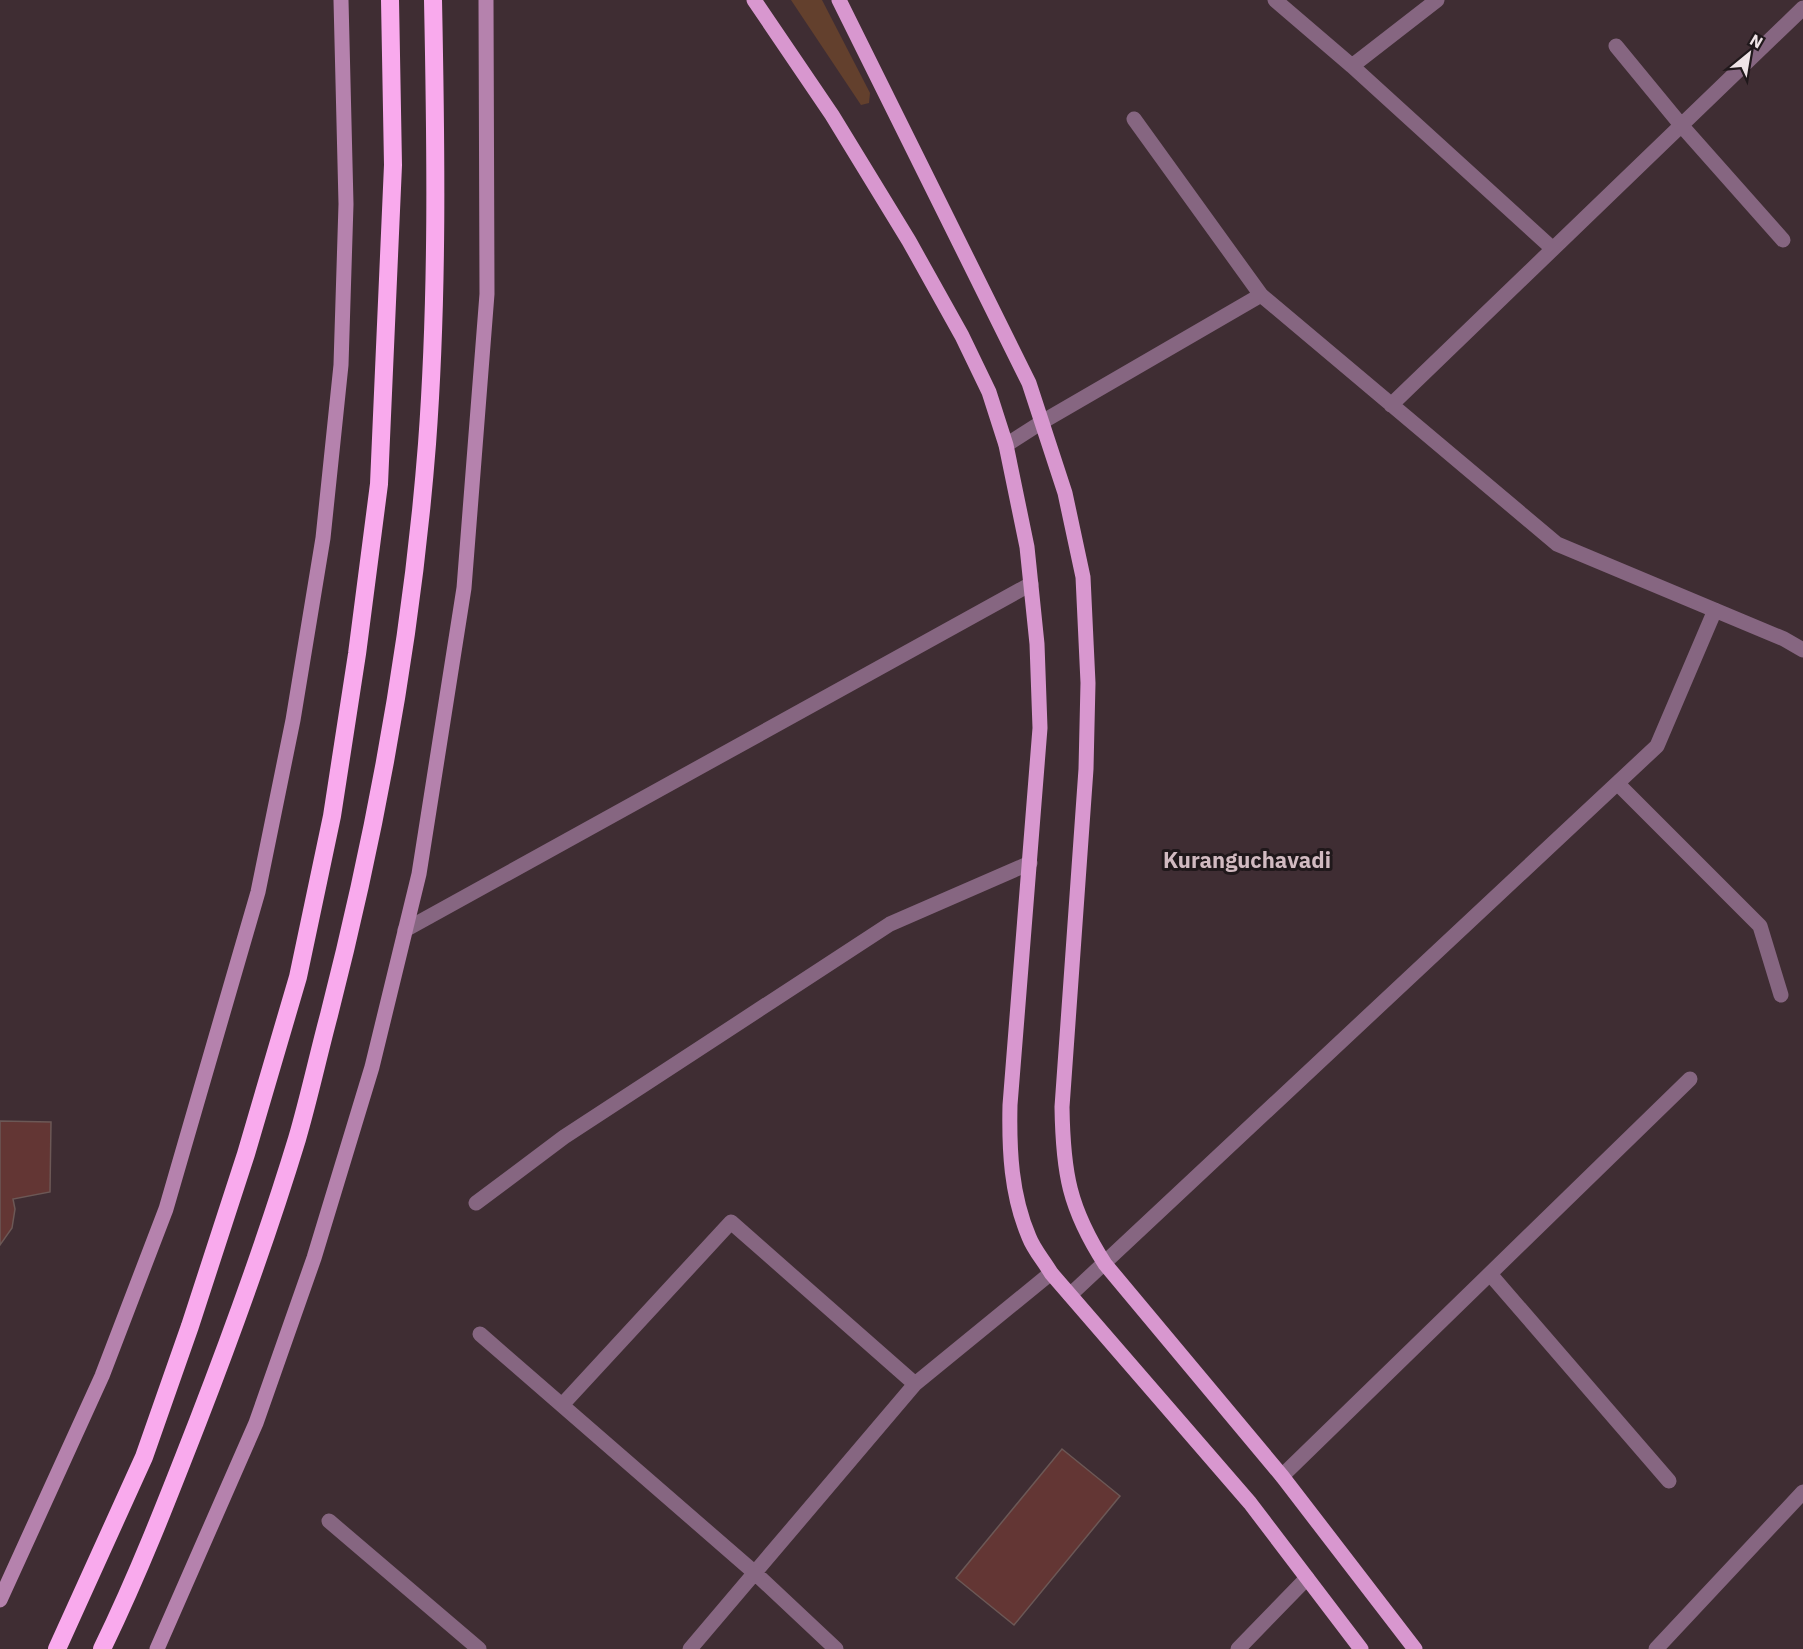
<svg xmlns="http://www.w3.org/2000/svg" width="1803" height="1649" font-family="'IBM Plex Sans',sans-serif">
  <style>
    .green { fill: #63402d }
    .building { fill: #633634; stroke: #6c5856; stroke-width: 1.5 }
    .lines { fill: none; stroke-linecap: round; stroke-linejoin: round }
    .street { stroke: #866681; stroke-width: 15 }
    .secondary { stroke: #b582ad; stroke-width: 15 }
    .primary { stroke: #d897cf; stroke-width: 15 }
    .highway { stroke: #f9aaed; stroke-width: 18 }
    .labels { text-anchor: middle; stroke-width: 6; stroke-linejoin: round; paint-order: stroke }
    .quarter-label { font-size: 22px; font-weight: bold; fill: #d1bac1; stroke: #20181b }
  </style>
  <rect width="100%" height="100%" fill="#3f2d33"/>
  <path class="green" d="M791,0H822L870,93L869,103L861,105Z"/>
  <path class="building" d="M0,1121L51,1122L50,1192L13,1199L15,1209L12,1228L0,1245Z
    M1062,1449L1120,1496L1014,1625L956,1578Z"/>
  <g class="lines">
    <path class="street" d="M1275,0L1352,66L1553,249
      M1616,46L1681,125L1783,240
      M1352,66L1437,0
      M1134,119L1261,295
      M1391,405L1803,8
      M1006,445L1042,422L1261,295L1557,544L1784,639L1803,650
      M1618,784L1760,926L1781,995
      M405,930L1031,584
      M476,1203L564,1137L890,924L1030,863
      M1490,1274L1669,1481
      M1070,1295L1657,746L1715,610
      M480,1334L755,1573L836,1649
      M562,1405L731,1222L915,1384
      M1282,1476L1690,1079
      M329,1521L479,1649
      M690,1649L915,1384L1051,1273
      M1238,1649L1307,1578
      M1656,1649L1803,1492"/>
    <path class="secondary" d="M0,1600L102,1376L166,1209L258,892L293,720L323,538L341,365L346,204L341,0
      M157,1649L256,1423L314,1258L372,1067L419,874L464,588L487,294L486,0"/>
    <path class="primary" d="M754,0L832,115L909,241L962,336L989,392L1006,445L1027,547L1037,644L1040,728L1010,1105C1009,1150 1011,1195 1029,1237C1034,1250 1044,1261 1051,1273L1250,1503L1361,1649
      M839,0L1029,383L1065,493L1083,577L1088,683L1086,769L1062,1107C1063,1173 1069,1208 1105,1264L1282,1476L1415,1649"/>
    <path class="highway" d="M57,1649L144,1457L190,1326L246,1154L298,977L332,816L357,654L379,484L393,165L390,0
      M102,1649C138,1575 168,1498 198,1421C234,1328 268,1234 297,1139C309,1098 318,1056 329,1015C377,828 412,637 427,444C438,296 436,148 433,0"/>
  </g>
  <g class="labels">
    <g class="quarter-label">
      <text x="1247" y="868">Kuranguchavadi</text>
    </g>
  </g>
  <g transform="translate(1749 54) rotate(30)" stroke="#20181b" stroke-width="4.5" paint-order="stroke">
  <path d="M0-4.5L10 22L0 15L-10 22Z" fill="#efe4e7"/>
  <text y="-9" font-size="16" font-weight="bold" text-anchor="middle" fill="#efe4e7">N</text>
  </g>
</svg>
